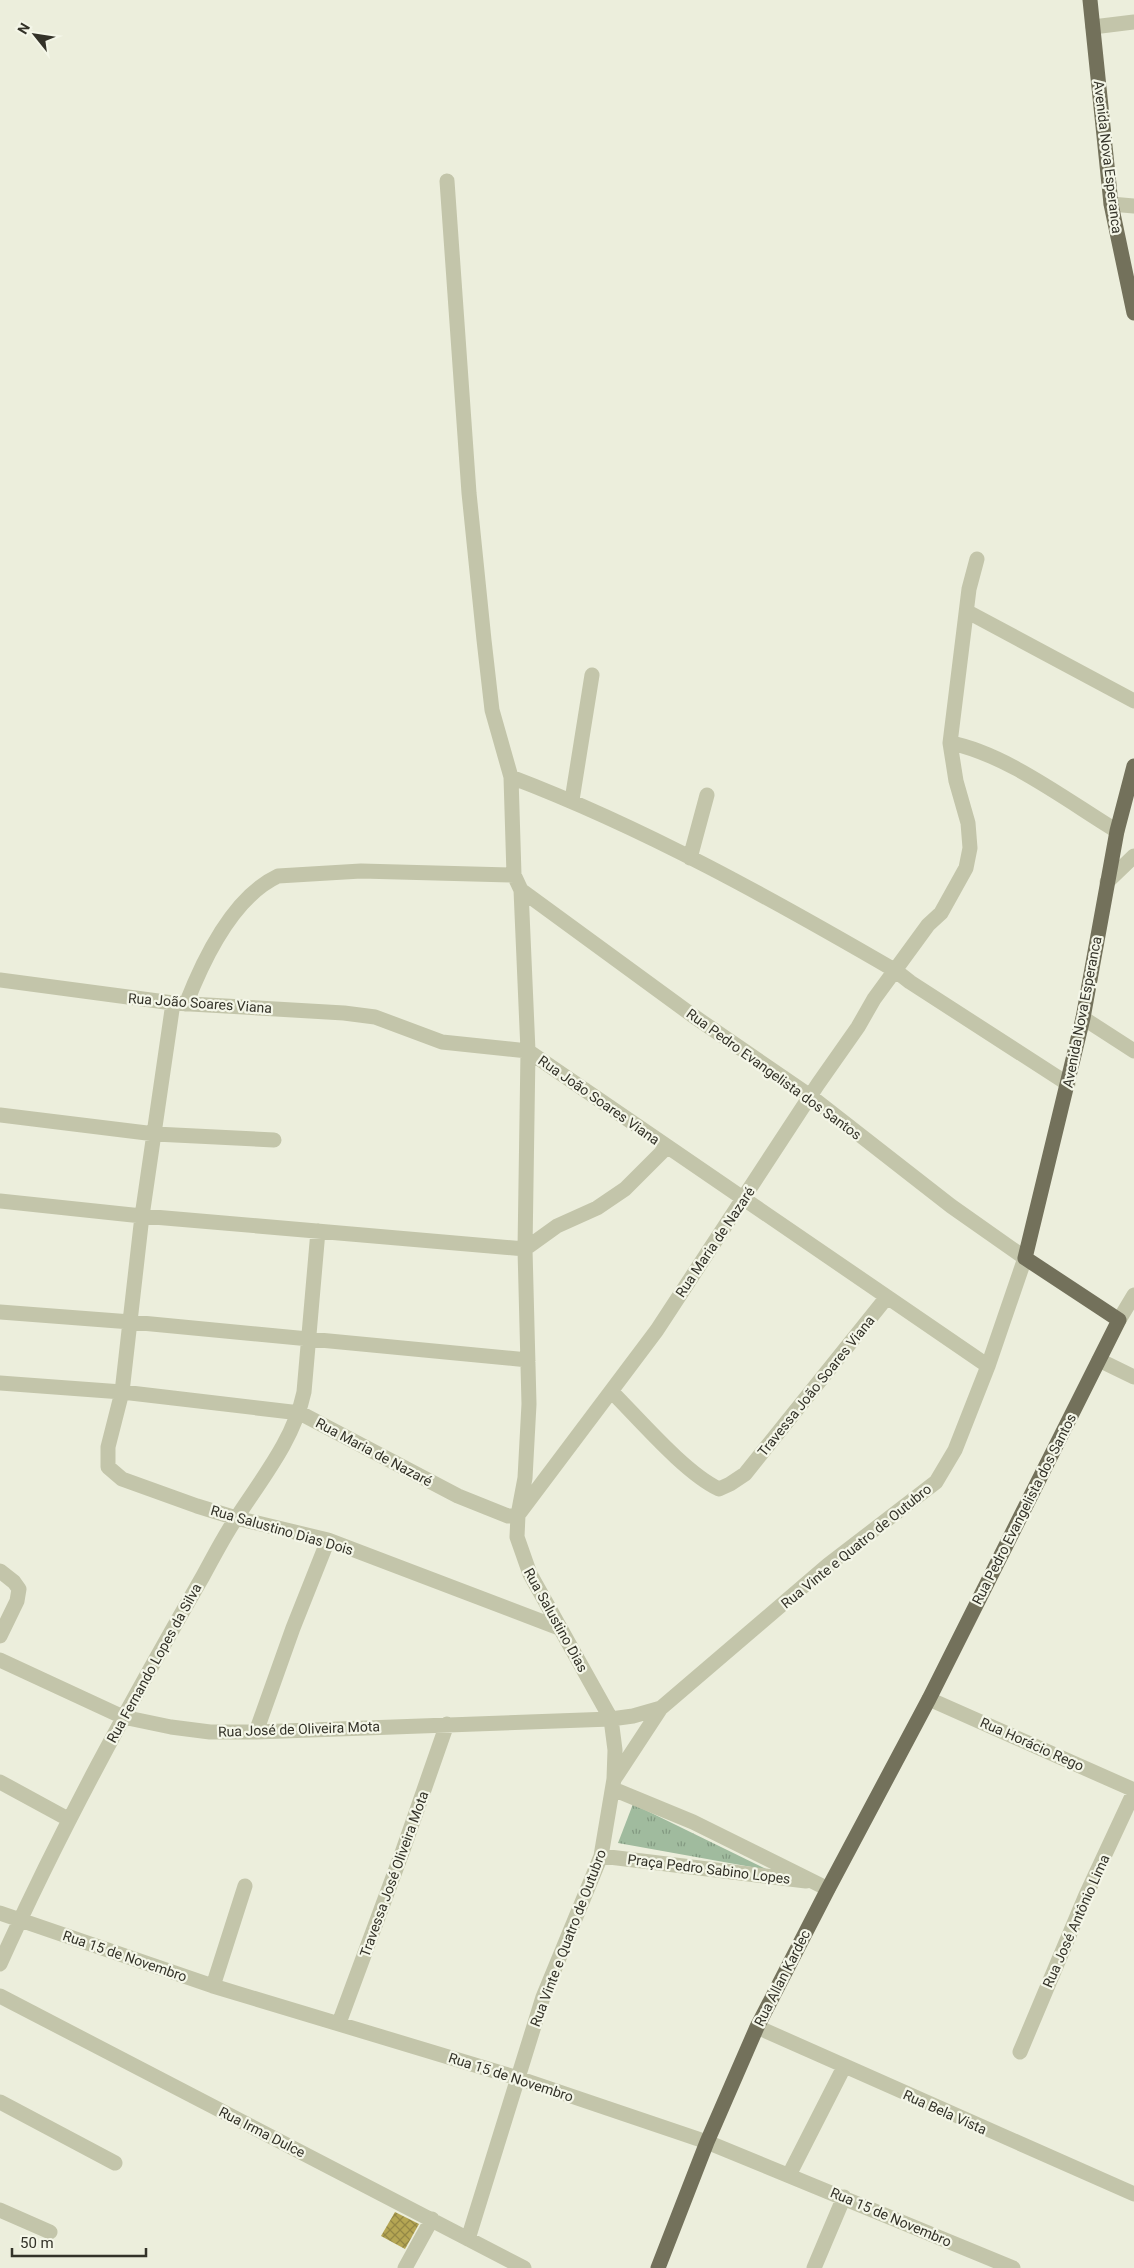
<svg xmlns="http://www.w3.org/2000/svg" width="1134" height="2268" font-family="Roboto,sans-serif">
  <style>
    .park { fill: url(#park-tufts) }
    .building { fill: url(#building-cross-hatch) }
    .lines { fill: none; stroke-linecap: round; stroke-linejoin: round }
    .minor { stroke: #c3c5aa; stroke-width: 15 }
    .major { stroke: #73715b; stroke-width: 15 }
    .labels { text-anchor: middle; stroke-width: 4.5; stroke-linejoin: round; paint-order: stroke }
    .street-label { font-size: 14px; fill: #333228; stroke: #f4f6e8 }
  </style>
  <defs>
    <pattern id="park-tufts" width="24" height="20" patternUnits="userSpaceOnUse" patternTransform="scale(1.25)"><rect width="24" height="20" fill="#a0bb9e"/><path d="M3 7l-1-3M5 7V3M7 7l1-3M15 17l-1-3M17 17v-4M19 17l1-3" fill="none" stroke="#839981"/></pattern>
    <pattern id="building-cross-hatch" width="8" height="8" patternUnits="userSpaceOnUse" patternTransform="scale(1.25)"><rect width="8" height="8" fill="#b5a653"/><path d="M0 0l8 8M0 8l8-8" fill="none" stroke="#948845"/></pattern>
  </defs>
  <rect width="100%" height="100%" fill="#eceedc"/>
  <path class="park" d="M633,1804L768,1870L618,1843Z"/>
  <path class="building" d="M395,2212L419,2224L405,2249L381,2236Z"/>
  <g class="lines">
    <path class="minor" d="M1093,27L1134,22
      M1111,204L1134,206
      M968,612L1134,701
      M950,743C1005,753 1069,802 1117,831
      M511,777C645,828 772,899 896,971L910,982L1068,1084
      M572,800L592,675
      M690,858L707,795
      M1107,882L1134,856
      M0,980L173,1003L344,1013L375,1017L442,1042L528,1051L988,1366
      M173,1003L142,1216L122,1392L108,1447V1467L122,1479L197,1506L236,1518L328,1540L559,1628
      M186,1004C203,960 233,897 278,876L361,871L514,875
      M1083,1018L1134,1051
      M0,1115L155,1134L274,1140
      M0,1201L142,1216L525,1249L557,1226L597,1208L625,1189L667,1147
      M0,1312L131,1322L528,1360
      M1119,1320L1134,1295
      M1099,1360L1134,1377
      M0,1383L122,1392L300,1413L458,1496L508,1516L518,1515L657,1330L818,1084L858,1027L874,999L928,925L941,913L966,868L970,848L968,823L956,781L950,743L969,589L977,559
      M612,1392C640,1420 685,1473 719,1489L730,1484L745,1474L887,1297
      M0,1571L14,1582L19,1589L17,1601L0,1636
      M0,1660L123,1717L171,1727L210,1732H256L611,1719L530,1574L517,1537L518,1515L525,1478L529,1404L525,1249L528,1051L521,890L514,875L511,777L492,710L484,640L469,493L447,181
      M929,1699L1134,1790
      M256,1732L293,1628L328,1540
      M615,1778L661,1708
      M0,1782L68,1819
      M613,1789L693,1822L828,1889
      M601,1856L806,1881
      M0,1913L213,1986L518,2078L707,2142L1013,2268
      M0,1964C60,1830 130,1703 203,1576C214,1556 224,1536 237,1517C263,1477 294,1439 304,1392L318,1231
      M213,1986L245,1886
      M0,1996L524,2268
      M339,2023L403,1850L447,1724
      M757,2027L1134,2194
      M1020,2052L1086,1895L1134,1792
      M0,2102L115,2163
      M789,2175L844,2067
      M0,2210L50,2232
      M468,2239L543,1997L601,1856L614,1779L615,1750L611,1719L633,1716L661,1708L828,1565L936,1482L955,1450L988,1366L1025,1258L951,1206L810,1096L692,1015L521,890
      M405,2268L432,2219
      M814,2268L844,2197"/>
    <path class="major" d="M1090,0L1111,204L1134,313
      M658,2268L707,2142L757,2027L828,1889L929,1699L1119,1320L1025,1258L1083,1018L1117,831L1134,766"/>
  </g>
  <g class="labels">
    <g class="street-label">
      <text transform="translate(1108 157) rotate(83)" y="5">Avenida Nova Esperanca</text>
      <text transform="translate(200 1003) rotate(4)" y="5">Rua João Soares Viana</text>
      <text transform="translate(1082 1012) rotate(-79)" y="5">Avenida Nova Esperanca</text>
      <text transform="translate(774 1074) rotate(36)" y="5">Rua Pedro Evangelista dos Santos</text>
      <text transform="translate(599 1100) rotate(35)" y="5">Rua João Soares Viana</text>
      <text transform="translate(715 1242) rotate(-56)" y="5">Rua Maria de Nazaré</text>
      <text transform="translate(816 1386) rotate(-51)" y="5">Travessa João Soares Viana</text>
      <text transform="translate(374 1452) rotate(28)" y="5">Rua Maria de Nazaré</text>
      <text transform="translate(1024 1509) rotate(-63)" y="5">Rua Pedro Evangelista dos Santos</text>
      <text transform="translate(282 1530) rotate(16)" y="5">Rua Salustino Dias Dois</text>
      <text transform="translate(856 1546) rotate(-39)" y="5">Rua Vinte e Quatro de Outubro</text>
      <text transform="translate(556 1620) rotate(61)" y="5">Rua Salustino Dias</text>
      <text transform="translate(154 1663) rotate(-61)" y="5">Rua Fernando Lopes da Silva</text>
      <text transform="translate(299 1729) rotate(-2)" y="5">Rua José de Oliveira Mota</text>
      <text transform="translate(1032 1744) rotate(24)" y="5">Rua Horácio Rego</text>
      <text transform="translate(709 1869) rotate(7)" y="5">Praça Pedro Sabino Lopes</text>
      <text transform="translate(394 1874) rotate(-70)" y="5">Travessa José Oliveira Mota</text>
      <text transform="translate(1076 1921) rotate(-66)" y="5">Rua José Antônio Lima</text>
      <text transform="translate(568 1938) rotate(-69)" y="5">Rua Vinte e Quatro de Outubro</text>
      <text transform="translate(125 1956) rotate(19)" y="5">Rua 15 de Novembro</text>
      <text transform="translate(782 1978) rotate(-63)" y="5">Rua Allan Kardec</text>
      <text transform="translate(511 2077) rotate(18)" y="5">Rua 15 de Novembro</text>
      <text transform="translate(945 2112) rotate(24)" y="5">Rua Bela Vista</text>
      <text transform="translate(262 2132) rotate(27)" y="5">Rua Irma Dulce</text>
      <text transform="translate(891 2217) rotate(23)" y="5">Rua 15 de Novembro</text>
    </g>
  </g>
  <g transform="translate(35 35) rotate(300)" stroke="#f4f6e8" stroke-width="4" paint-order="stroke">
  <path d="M0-4L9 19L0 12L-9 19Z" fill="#333228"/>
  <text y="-8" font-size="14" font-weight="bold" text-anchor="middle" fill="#333228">N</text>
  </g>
  <path d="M12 2248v8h134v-8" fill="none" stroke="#333228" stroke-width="2.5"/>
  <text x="20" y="2248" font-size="15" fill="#333228" stroke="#f4f6e8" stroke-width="4" paint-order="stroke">50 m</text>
</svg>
